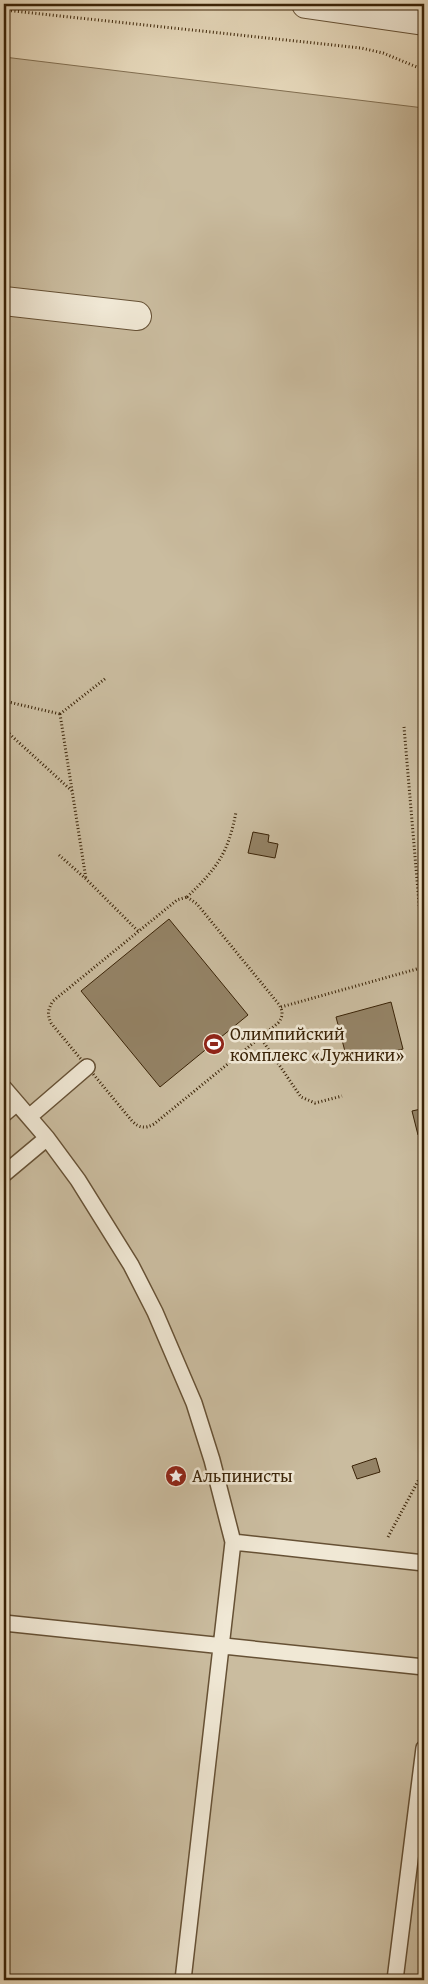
<svg xmlns="http://www.w3.org/2000/svg" width="428" height="1984" font-family="'Gentium Book Plus',serif">
  <style>
    .park { fill: #cabc9f; stroke: #827053 }
    .building { fill: #948366; stroke: #3a2307 }
    .lines { fill: none; stroke-linecap: round; stroke-linejoin: round }
    .lane-casing { stroke: #665135; stroke-width: 18 }
    .street-casing { stroke: #665135; stroke-width: 30 }
    .path { stroke: #3a2307; stroke-width: 3; stroke-dasharray: 1 2.5; stroke-linecap: butt }
    .lane { stroke: #f0e8d5; stroke-width: 15 }
    .street { stroke: #f0e8d5; stroke-width: 28 }
    .labels { text-anchor: middle; stroke-width: 5; stroke-linejoin: round; paint-order: stroke }
    .poi-label { font-size: 18px; fill: #3a2307; stroke: #f0e8d5; text-anchor: start }
  </style>
  <rect width="100%" height="100%" fill="#e8dbbe"/>
  <filter id="stains"><feTurbulence type="fractalNoise" baseFrequency=".004" numOctaves="4"/><feColorMatrix values="0 0 0 0 .2 0 0 0 0 .09 0 0 0 0 .02 0 0 0 .5 -.17"/></filter>
  <radialGradient id="worn" r=".72"><stop offset=".6" stop-color="#630" stop-opacity="0"/><stop offset="1" stop-color="#630" stop-opacity=".3"/></radialGradient>
  <path class="park" d="M4,57L424,108V1980H4Z"/>
  <path class="building" d="M4,116H9L6,137H4Z
    M253,832L269,835L268,842L278,844L275,858L248,853Z
    M169,919L248,1015L160,1087L81,991Z
    M391,1002L403,1049L348,1063L336,1017Z
    M421,1109L424,1122V1133L418,1135L412,1111Z
    M376,1458L380,1472L357,1479L352,1466Z"/>
  <g class="lines">
    <g class="lane-casing">
      <path id="lane" d="M4,1088L47,1138L78,1180L131,1265L155,1312L194,1403L212,1460L233,1542L183,1980
        M4,1114L17,1103
        M29,1117L87,1067
        M4,1174L47,1138
        M233,1542L424,1563
        M4,1623L424,1667
        M395,1980L424,1748"/>
    </g>
    <g class="street-casing">
      <path id="street" d="M306,4L424,21
        M4,301L137,316"/>
    </g>
    <path class="path" d="M4,10L361,48L383,53L424,70
      M4,701L60,714
      M60,714L86,879
      M60,714L106,678
      M404,727L424,962
      M4,729L72,791
      M59,855L86,879L138,931
      M187,897L197,904L277,1002C283,1009 284,1016 278,1023L154,1124C145,1129 139,1128 132,1121L51,1023C47,1014 48,1009 53,1001L177,900Z
      M187,897C217,868 228,854 236,812
      M281,1007L424,967
      M260,1037L301,1097L315,1103L342,1096
      M388,1537L424,1470"/>
    <use href="#lane" class="lane"/>
    <use href="#street" class="street"/>
  </g>
  <defs>
    <g id="stadium-disc" transform="scale(1.125)"><circle r="9.5" fill="#8f2418" stroke="#f0e8d5"/><path d="M0-5a6.5 5 0 1 0 0 10a6.5 5 0 1 0 0-10ZM-3.5-1.8h7v3.6h-7Z" fill="#fff"/></g>
    <g id="sight-disc" transform="scale(1.125)"><circle r="9.5" fill="#8f2418" stroke="#f0e8d5"/><path d="M0-6L1.8-2.2L6-1.7L2.9 1.2L3.7 5.4L0 3.3L-3.7 5.4L-2.9 1.2L-6-1.7L-1.8-2.2Z" fill="#fff"/></g>
  </defs>
  <g fill-rule="evenodd">
    <use href="#stadium-disc" x="214" y="1044"/>
    <use href="#sight-disc" x="176" y="1476"/>
  </g>
  <g class="labels">
    <g class="poi-label">
      <text x="230" y="1040">Олимпийский<tspan x="230" dy="21">комплекс «Лужники»</tspan></text>
      <text x="192" y="1482">Альпинисты</text>
    </g>
  </g>
  <rect width="428" height="1984" fill="none" stroke="#e8dbbe" stroke-width="20"/>
  <rect x="5" y="5" width="418" height="1974" fill="none" stroke="#3a2307" stroke-width="2.5"/>
  <rect x="10" y="10" width="408" height="1964" fill="none" stroke="#3a2307"/>
  <rect width="100%" height="100%" filter="url(#stains)"/>
  <rect width="100%" height="100%" fill="url(#worn)"/>
</svg>
